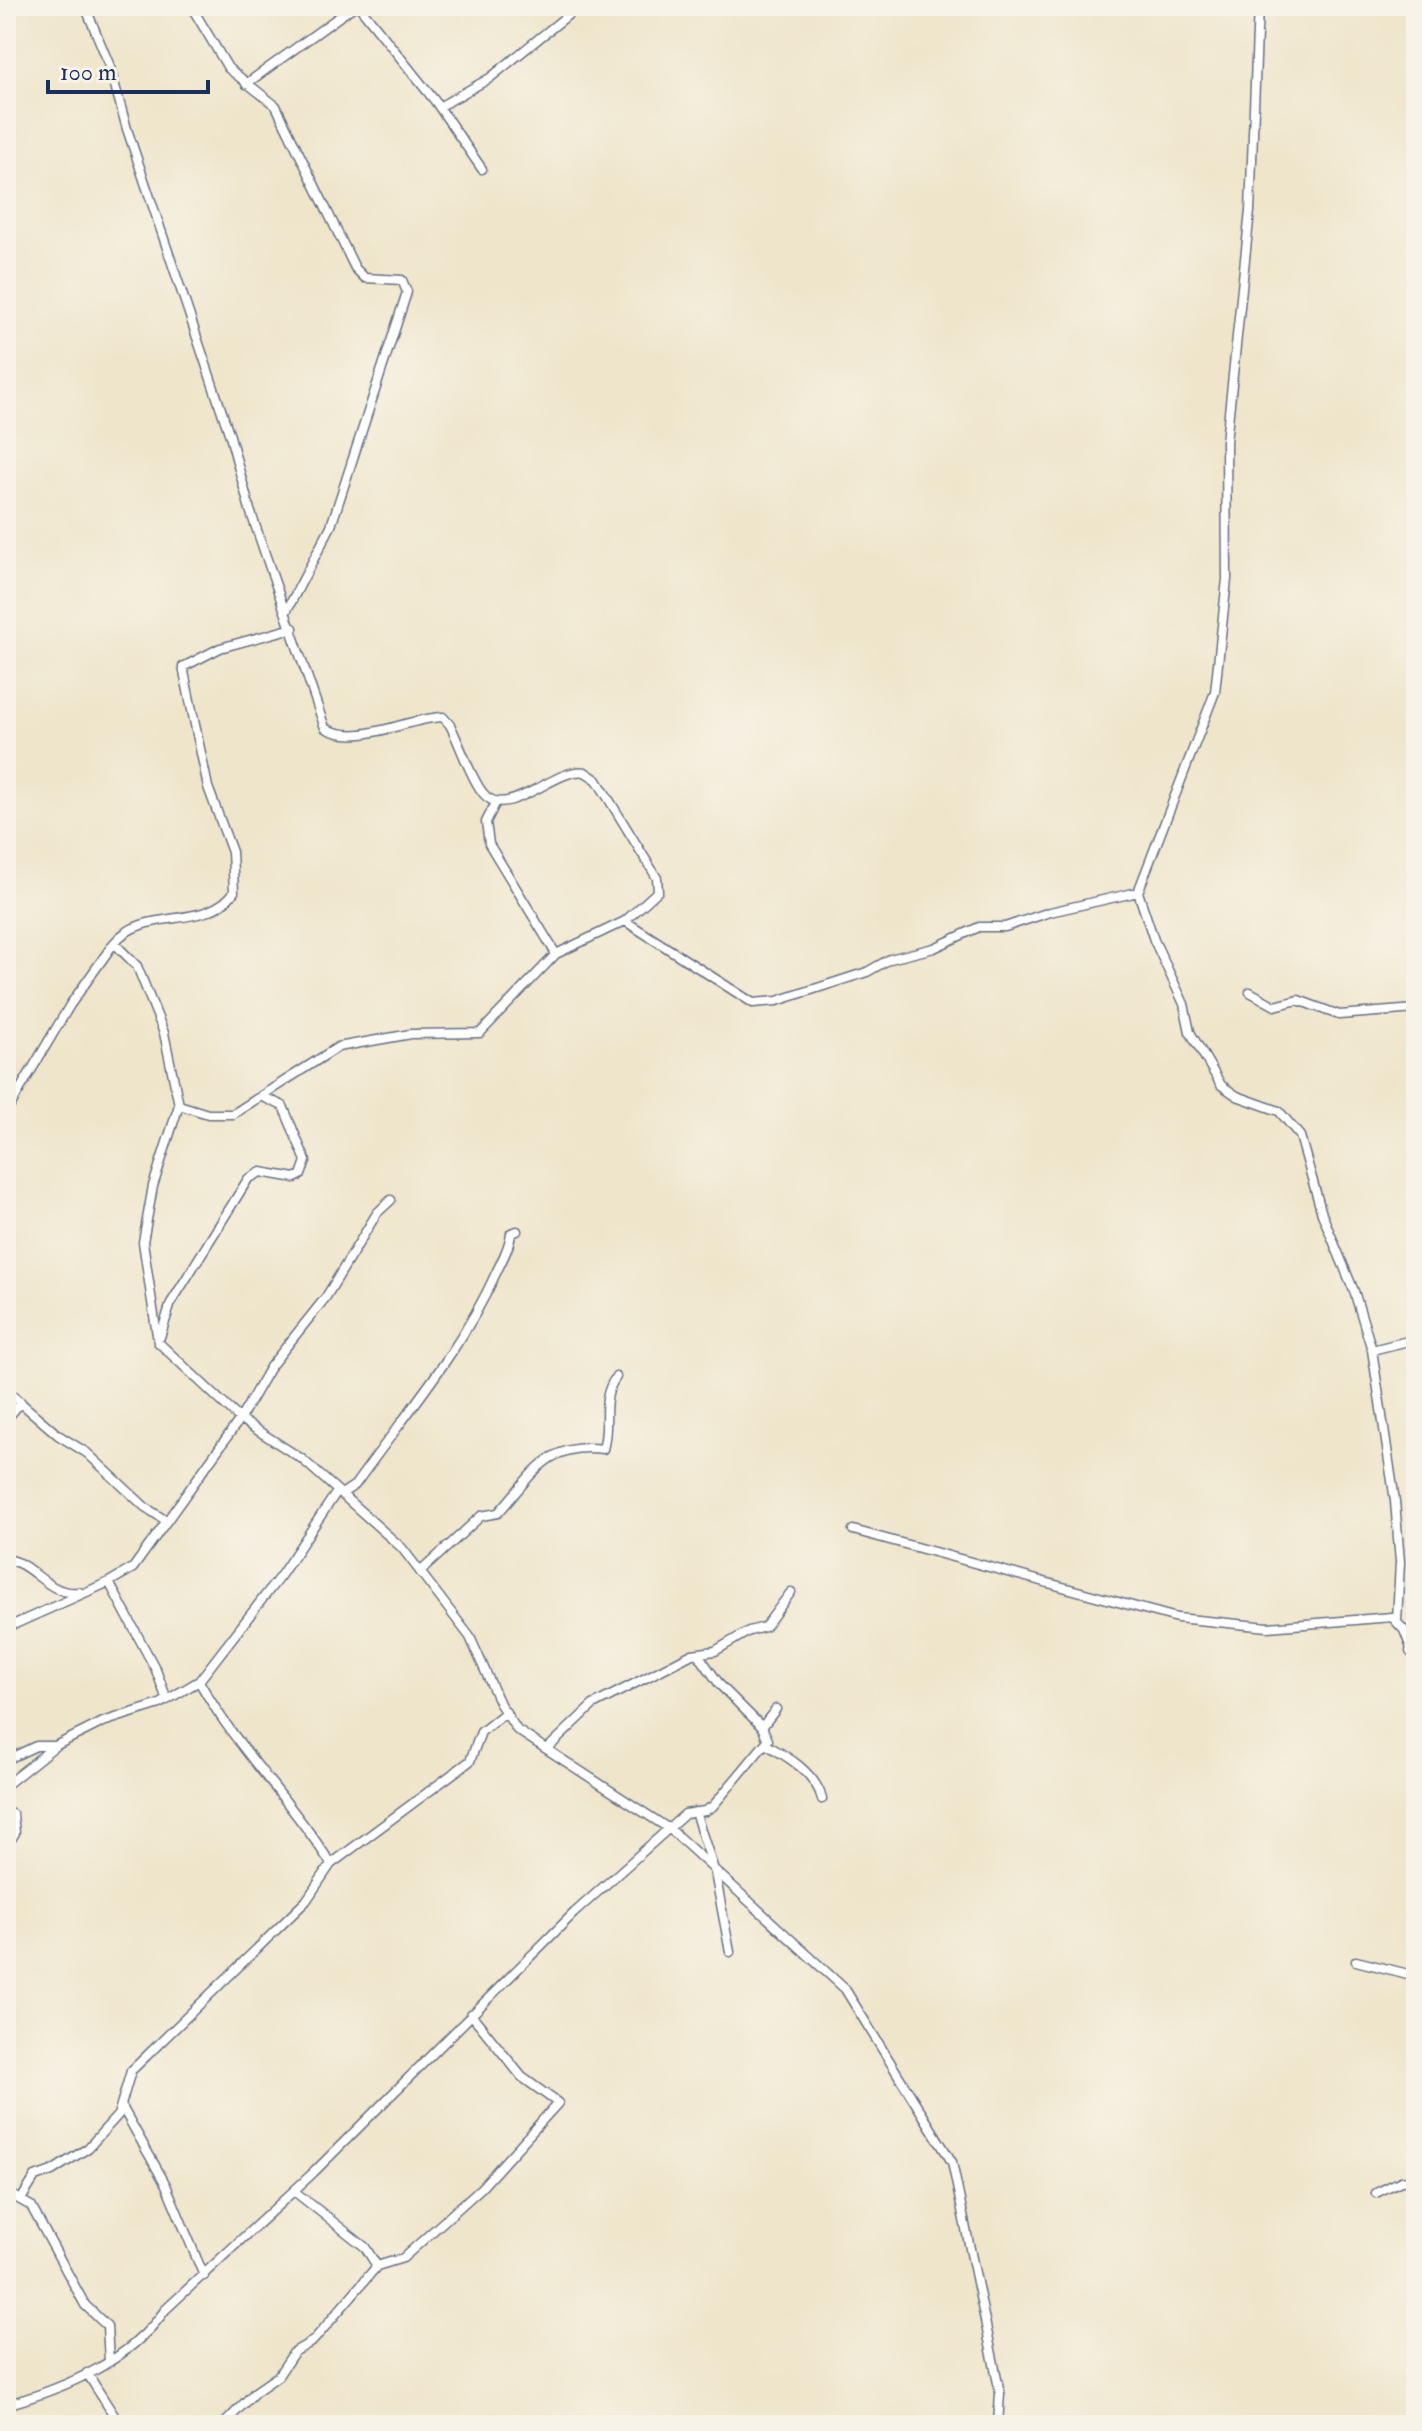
<svg xmlns="http://www.w3.org/2000/svg" width="1422" height="2431" font-family="'IM FELL Double Pica',serif">
  <style>
    .lines { fill: none; stroke-linecap: round; stroke-linejoin: round }
    .street-casing { stroke: #656f84; stroke-width: 11 }
    .secondary-casing { stroke: #656f84; stroke-width: 15 }
    .street { stroke: #fff; stroke-width: 8 }
    .secondary { stroke: #fff; stroke-width: 12 }
  </style>
  <rect width="100%" height="100%" fill="#f7f3e8"/>
  <filter id="ink" filterUnits="userSpaceOnUse"><feTurbulence type="fractalNoise" baseFrequency=".0125" numOctaves="2"/><feDisplacementMap in="SourceGraphic" scale="16" xChannelSelector="R" yChannelSelector="G"/><feConvolveMatrix kernelMatrix="1 2 1 2 8 2 1 2 1" color-interpolation-filters="sRGB"/></filter>
  <filter id="wash" filterUnits="userSpaceOnUse"><feTurbulence type="fractalNoise" baseFrequency=".006" numOctaves="4" result="noise"/><feDisplacementMap in="SourceGraphic" scale="32" xChannelSelector="R" yChannelSelector="G"/><feGaussianBlur stdDeviation="1.8" result="paint"/><feColorMatrix in="noise" values="0 0 0 0 0 0 0 0 0 0 0 0 0 0 0 0 0 1.4 0 .05"/><feComposite in="paint" operator="in"/></filter>
  <g filter="url(#wash)">
    <rect width="100%" height="100%" fill="#efe5ca"/>
  </g>
  <g filter="url(#ink)">
    <g class="lines">
      <g class="street-casing">
        <path id="street" d="M85,6L109,64L127,129L230,436L250,510L325,728C360,747 405,718 443,717L450,725C460,744 470,777 483,793C506,823 556,766 585,772L597,780L657,878L658,891L625,921L556,954L480,1033L411,1034L338,1047L233,1114H208L179,1105
          M191,6L228,68L276,106L355,268L365,278L402,280L407,292L331,526L287,610
          M359,6L435,101L482,169
          M246,84L354,6
          M439,107L490,78L579,6
          M496,802L486,822L489,844L556,954
          M1138,892L1215,692L1227,579L1226,442L1250,211L1258,6
          M625,921L753,1003L777,1001L867,972L890,959L934,948L979,927H1005L1050,912L1138,892L1154,940L1184,1004L1190,1032L1221,1085L1237,1096L1279,1111L1300,1136L1322,1214L1354,1291L1372,1350L1395,1501L1400,1562L1397,1620
          M114,943C144,906 206,931 234,892L232,852L208,787L183,667L220,648L293,628
          M1250,992L1275,1006L1298,1000L1339,1015L1416,1009
          M6,1113L70,1005L114,943L137,966L164,1033L179,1105L153,1186L143,1242L158,1342L240,1419L302,1459L402,1548L470,1637L500,1704L517,1730L671,1830L845,1989L952,2162L1000,2393L998,2425
          M160,1337L171,1303L248,1179L261,1172L295,1178L301,1175L306,1161L283,1106L261,1096
          M1372,1350L1416,1339
          M6,1390L58,1435L87,1453L145,1507L165,1520
          M6,1420L21,1402
          M853,1530L1177,1618L1268,1627L1392,1617L1404,1630L1416,1661
          M6,1559C34,1563 47,1596 79,1592
          M420,1572L481,1516L498,1513C532,1476 546,1441 603,1449C611,1423 599,1400 616,1377
          M109,1582L156,1670L167,1700
          M6,1628L109,1582L133,1568L240,1419L270,1367L326,1297L377,1213L391,1200
          M698,1654L720,1685L762,1727
          M765,1744C787,1756 816,1773 822,1799
          M547,1749L593,1705L692,1654L715,1651L749,1631L765,1627L791,1592
          M6,1760L36,1746H54
          M6,1785L55,1746L103,1722L160,1704L199,1681L281,1575L336,1493H343L355,1485C404,1416 461,1351 496,1273C502,1260 510,1247 511,1233L517,1231
          M6,1811L13,1815L15,1833L6,1847
          M695,1812L715,1873L730,1952
          M331,1864L470,1761L481,1732L506,1712
          M1356,1961L1416,1976
          M121,2105L166,2185L204,2276
          M294,2191L365,2247L377,2266L403,2258L432,2232L481,2188L558,2103L522,2077L471,2014
          M6,2192L31,2206L85,2305L107,2326L109,2362
          M1376,2193L1401,2181L1416,2179
          M22,2198L35,2177L52,2171L88,2148L118,2115L131,2071L306,1901L331,1864C291,1800 235,1747 199,1681
          M87,2373L120,2425
          M6,2405C65,2388 129,2362 165,2310L314,2172L574,1913L685,1814L705,1811L713,1806L768,1740L762,1727L776,1709
          M223,2425L255,2392L278,2376L294,2352L313,2341L377,2266"/>
      </g>
      <g class="secondary-casing">
        <path id="secondary" d="M1412,1651L1416,1650"/>
      </g>
      <use href="#street" class="street"/>
      <use href="#secondary" class="secondary"/>
    </g>
  </g>
  <rect width="1422" height="2431" fill="none" stroke="#f7f3e8" stroke-width="32"/>
  <path d="M48 80v12h160v-12" fill="none" stroke="#1b2f5e" stroke-width="4"/>
  <text x="60" y="80" font-size="24" fill="#1b2f5e" stroke="#f7f3e8" stroke-width="6" paint-order="stroke">100 m</text>
</svg>
